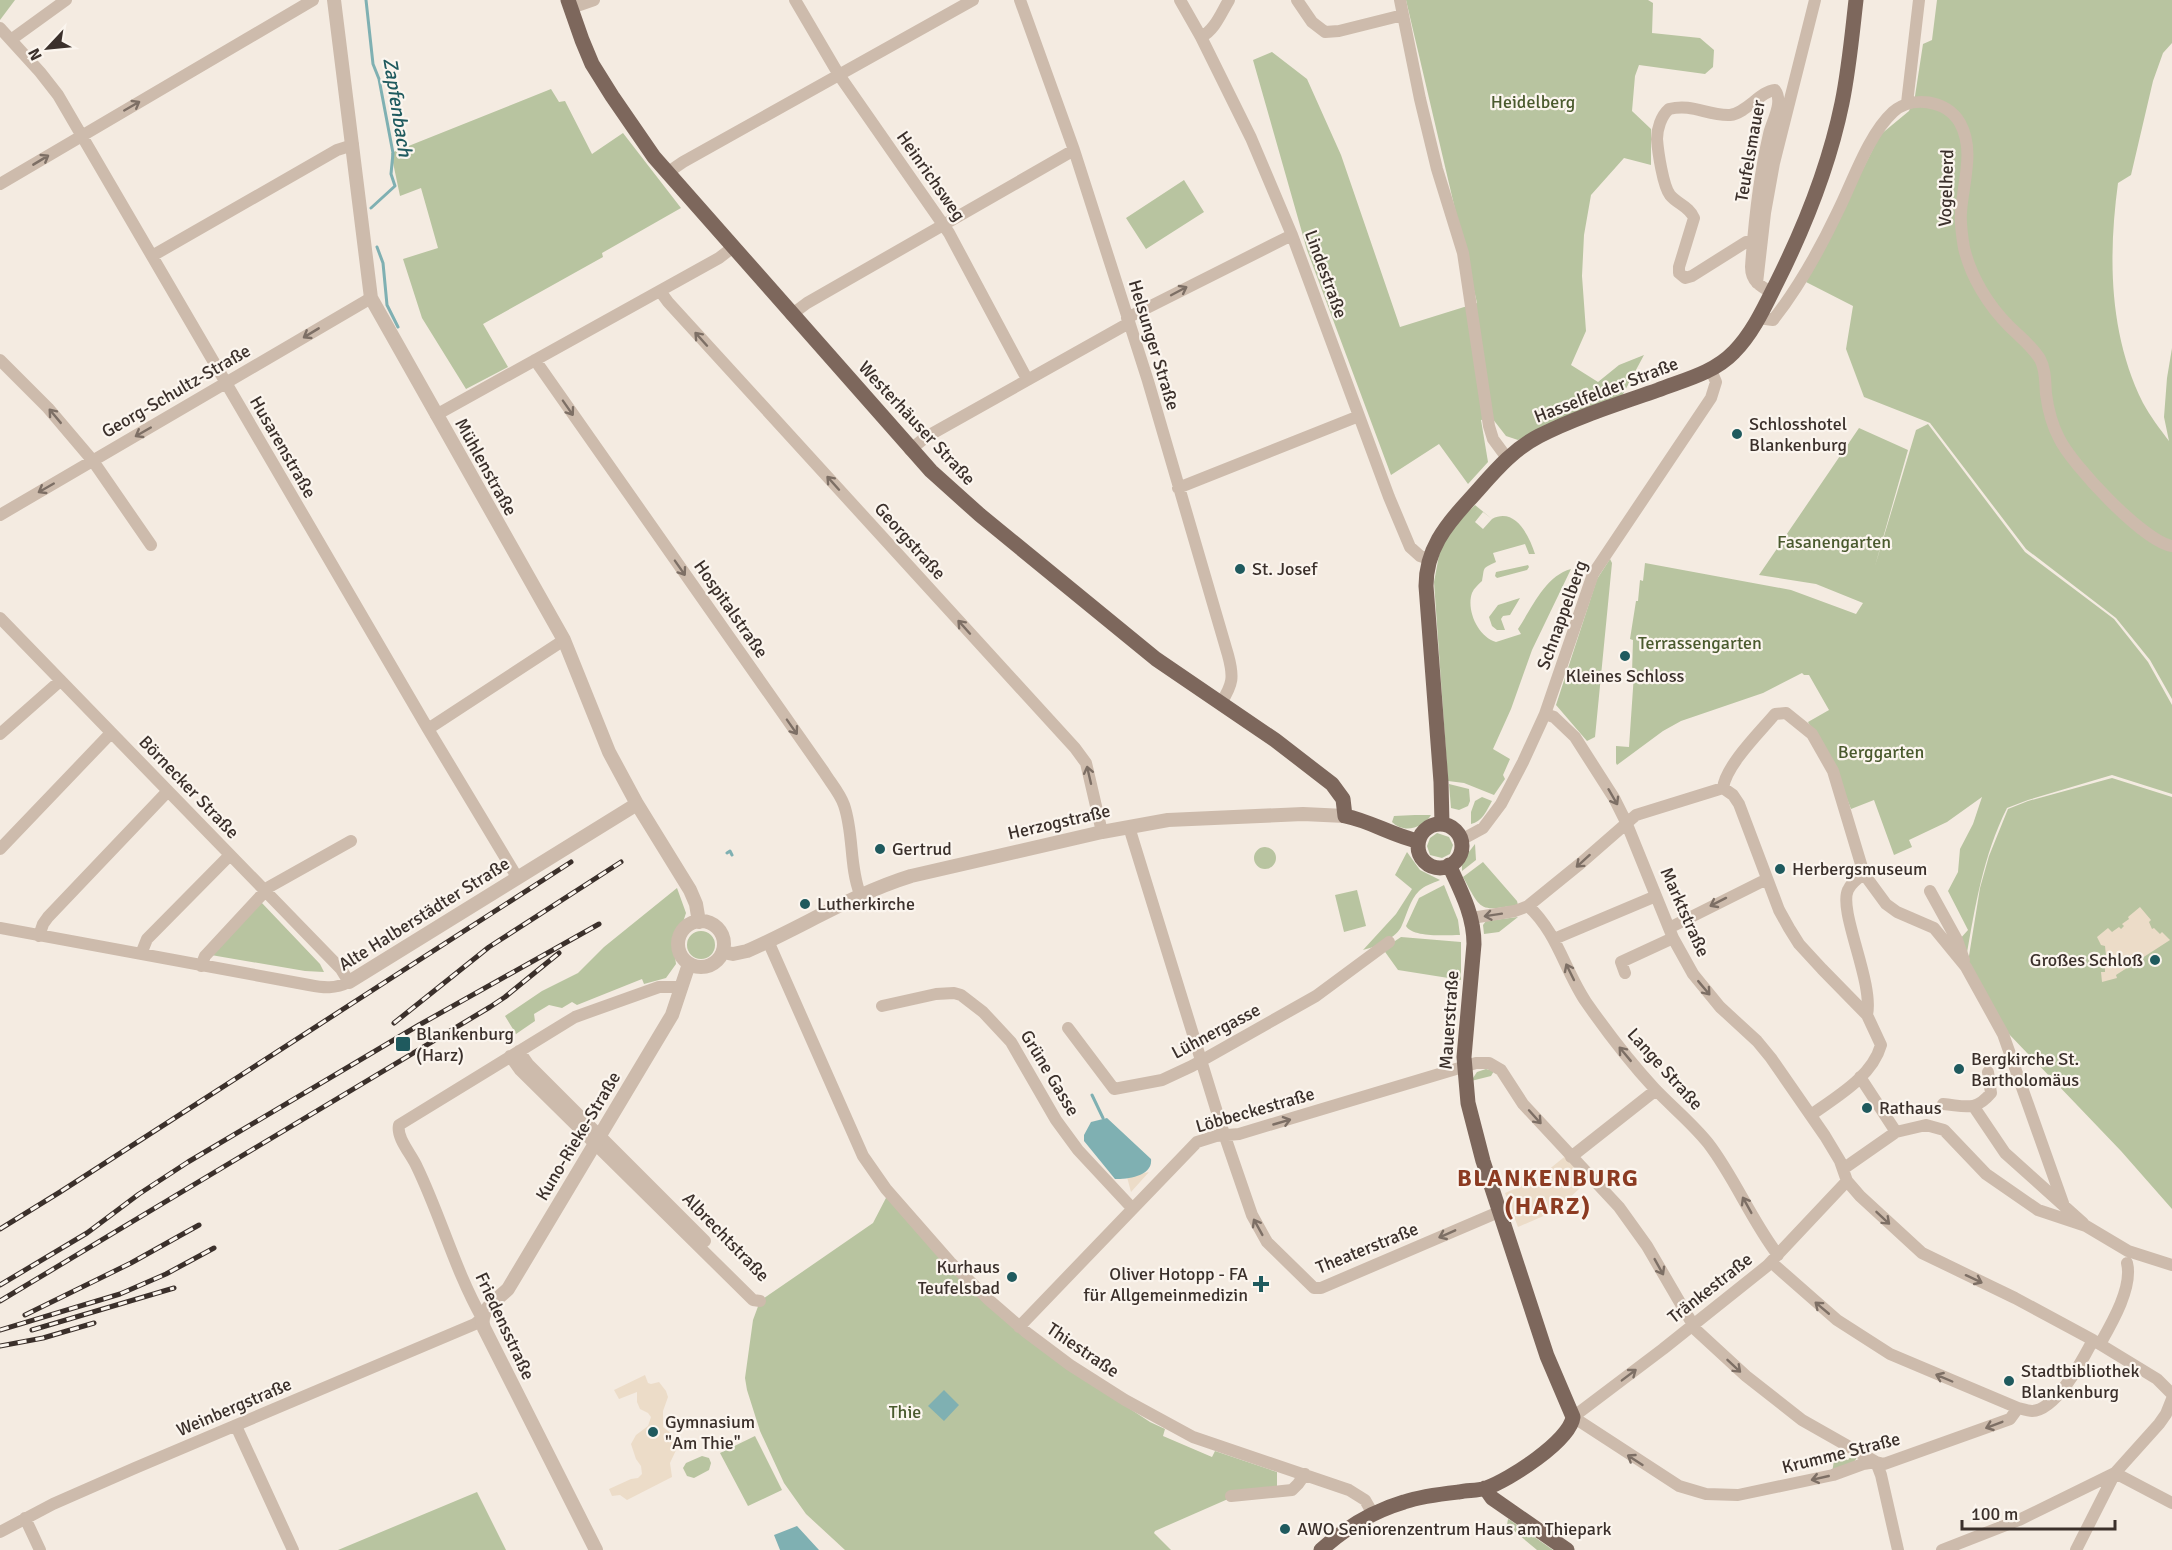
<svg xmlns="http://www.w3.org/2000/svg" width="2172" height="1550" font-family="Signika,sans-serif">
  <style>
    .green { fill: #b8c4a0; fill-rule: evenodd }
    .plaza { fill: #ecdcc8 }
    .water { fill: #7fb0b2 }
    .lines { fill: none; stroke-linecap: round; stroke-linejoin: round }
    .stream { stroke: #7fb0b2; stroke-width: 3 }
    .minor { stroke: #cdbbac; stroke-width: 12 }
    .tertiary { stroke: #cdbbac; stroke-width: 14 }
    .primary { stroke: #7d675c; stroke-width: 15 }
    .rail-casing { stroke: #3b302b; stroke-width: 5 }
    .rail { stroke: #fbf5ee; stroke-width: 3; stroke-dasharray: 9; stroke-linecap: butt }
    .oneway { stroke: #7d6f65 }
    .poi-dot { fill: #1f5a5e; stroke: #fbf5ee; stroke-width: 2 }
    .labels { text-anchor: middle; stroke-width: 4.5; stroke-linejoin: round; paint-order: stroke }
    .park-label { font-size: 18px; fill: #4a5a2e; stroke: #fbf5ee }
    .street-label { font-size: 18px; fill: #3b302b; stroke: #fbf5ee }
    .poi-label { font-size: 18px; fill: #3b302b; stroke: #fbf5ee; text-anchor: start }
    .water-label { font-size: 20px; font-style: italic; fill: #1f5a5e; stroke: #fbf5ee }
    .district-label { font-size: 24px; font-weight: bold; letter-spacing: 1.5px; fill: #8c3b22; stroke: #fbf5ee }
  </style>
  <rect width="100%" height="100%" fill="#f4ebe1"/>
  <path class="green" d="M0,0H15L0,20Z
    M1406,0H1648L1653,3L1652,33L1700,38L1714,50L1713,67L1705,74L1639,65L1635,76L1632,111L1651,129V165L1624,158L1591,195L1584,235L1582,276L1586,331L1571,365L1598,382L1619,365L1644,355L1622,396L1518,440L1506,436L1492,418L1481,420L1488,462L1468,484L1439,444L1391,475L1307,250L1253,60L1272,52L1307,79L1341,155L1400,327L1477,303Z
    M1937,0H2172V43L2163,53L2153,81L2131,175L2118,183C2108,258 2109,334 2143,403C2150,416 2160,429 2169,441L2164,417L2167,378L2172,348V699L2150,660L2116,618L2026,549L1930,423L1864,397L1846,349L1853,306L1806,282L1880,135L1909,111L1915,96L1923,44L1932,40Z
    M551,89L559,102L565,101L592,154L623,133L681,208L602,253L603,257L483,324L508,367L466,389L422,318L403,259L438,248L421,188L400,196L391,153Z
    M1184,180L1204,212L1146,249L1126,218Z
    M1928,424L2025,552L2114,619L2148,662L2172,705V794L2112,775L2028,800L2007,808C1983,856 1975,907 1966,959L1959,940L1968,930L1948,891L1958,872L1960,849L1973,824L1982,797L1947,822L1909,840L1912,847L1894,855L1874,800L1851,809L1836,771L1808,722L1829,710L1809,675H1804L1802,673L1763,693L1681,721L1663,731L1617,765L1616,763V746L1629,747L1634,674L1632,673L1633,640L1630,639L1636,601H1638L1640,580L1643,581L1645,563L1791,590L1856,614L1863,603L1816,584L1759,575L1859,428L1908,450L1875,566L1916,430Z
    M1475,505L1492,519C1515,507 1529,535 1535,554H1529L1525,544L1493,553L1496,562C1481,569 1485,567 1482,581C1478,585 1474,588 1472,593C1466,610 1478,637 1496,642L1521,634L1518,629C1532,608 1545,576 1571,569L1532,650L1511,709L1493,749L1510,759L1503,775L1505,779L1494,795L1464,783L1448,781L1434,582L1440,550L1453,527ZM1483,512L1492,519L1483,529L1475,522Z
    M1610,559L1612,563L1595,737L1587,741L1556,705L1597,579Z
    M1528,565L1529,567L1527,570L1497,578L1495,576L1496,572Z
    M1520,598L1510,615L1503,616L1501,619L1505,630H1497L1492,626L1489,617L1498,605Z
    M2112,778L2172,797V1209L2121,1151L2007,1032L1968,962L1980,888L1989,856L2008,809L2028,801Z
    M1449,784L1469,789L1470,801L1468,806L1459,810L1451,808Z
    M1482,797L1492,801C1487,810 1482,822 1471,824V812L1475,801Z
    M1415,815H1431C1423,828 1404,834 1392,822L1394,816Z
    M1437,833L1449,837L1453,845L1450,854L1442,858L1430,855L1427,846L1430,838Z
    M1475,844L1476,860L1462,871V861Z
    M1254 858a11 11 0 1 1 22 0a11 11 0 1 1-22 0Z
    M1407,852L1420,870L1440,880C1433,883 1424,886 1419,891C1410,900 1407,914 1402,925C1397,938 1376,947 1363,950L1396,914L1412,889L1395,875Z
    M1483,862L1517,901L1518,905C1479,911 1482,912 1463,877Z
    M1444,885L1458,920L1460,935C1447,935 1413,938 1406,926L1419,898Z
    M677,888L686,913L683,922L675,934L673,942L676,964L666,978L644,984L642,979L577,1005L572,1002L562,1008L549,1005L534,1014L535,1021L516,1034L505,1016L542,991L578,973L604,947Z
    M1357,890L1366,926L1344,932L1335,895Z
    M261,902L320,964L324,972L305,971L211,955Z
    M1518,917L1499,932L1484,934L1483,925L1486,921Z
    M687 945a14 14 0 1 1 28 0a14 14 0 1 1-28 0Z
    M1401,937L1461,942V980L1398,970L1383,949Z
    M1486,1069L1494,1071L1491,1076L1471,1081L1477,1072Z
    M887,1196L1065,1366L1150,1422L1165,1429L1163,1436L1212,1457L1215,1451L1277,1472V1486L1228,1499L1155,1531L1154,1533L1171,1550H845L806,1514L784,1483L760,1431L747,1390L745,1378L753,1320L760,1301L873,1223Z
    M755,1436L782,1490L748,1506L720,1453Z
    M1854,1452L1858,1456L1852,1465L1832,1473L1835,1454L1848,1460Z
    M702,1456L709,1458L711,1463L709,1470L694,1478L687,1476L683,1468L686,1463Z
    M477,1492L506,1550H338Z
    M1508,1519L1510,1520L1553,1550H1537L1507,1525Z"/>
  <path class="plaza" d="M2140,907L2151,920L2149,922L2152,929L2154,928L2160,934L2162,932L2170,940L2116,975L2117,978L2102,982L2101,972H2105V966L2107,965L2105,946L2101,945L2097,937L2108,928L2112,932L2119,927L2121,929L2124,926L2122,924L2129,919L2128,917Z
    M1568,1154L1591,1178L1555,1211L1518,1227L1505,1193L1537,1179Z
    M1149,1172L1131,1192L1127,1177Z
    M645,1375L648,1383L651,1384L659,1382L666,1391L668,1397L663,1411V1427L672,1434L677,1448L670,1463L672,1477L627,1500L620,1495L612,1496L609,1489L631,1479L638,1478L642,1474L641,1466L636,1459L631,1444L636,1435L648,1426L651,1417L648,1413L640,1409L637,1402V1392L619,1399L614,1390Z"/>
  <path class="water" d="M1107,1118L1151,1159C1153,1176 1128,1179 1115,1179L1084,1141V1135L1091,1122Z
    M944,1390L959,1405L944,1421L928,1406Z
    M797,1526L819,1550H780L774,1535Z"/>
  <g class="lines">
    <path class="stream" d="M366,0L373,64L379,79L393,153L391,174L395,186L371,208
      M377,247L383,263L387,305L398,327
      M727,853L730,851L732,855
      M1092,1095L1103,1118"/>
    <path class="minor" d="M795,0L839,75L949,233L1027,379
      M1020,0L1074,150L1148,381L1228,655C1234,677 1233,684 1221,703
      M1180,0L1201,37L1251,138L1292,235L1389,497L1410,547L1420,556L1429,559
      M1297,0L1312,22L1325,32L1339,31L1403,15
      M1400,0L1420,99L1437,169L1463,253L1489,426L1493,439L1507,458
      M571,8L594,0
      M0,28L40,72L58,95L428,729L517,877
      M1201,37C1215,30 1221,13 1229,0
      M12,39L66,0
      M1907,103L1919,0
      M667,173L683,162L973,0
      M0,184L313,0
      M1753,243L1746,242L1692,276L1685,278L1679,273V267L1694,218C1689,206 1677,204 1670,195C1663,186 1658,152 1657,139C1657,129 1661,116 1669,109C1693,103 1707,116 1730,115C1747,113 1760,91 1775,90C1784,102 1772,121 1769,134C1759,177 1754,223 1751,267C1751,281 1760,286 1771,292
      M152,256L337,150L353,145
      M1757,283L1765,213L1774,163L1815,0
      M660,291L668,302L1075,748L1086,763L1102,832
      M791,315L807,303L1074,150
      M1127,318L1292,235
      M1758,318L1773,320C1799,287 1820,249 1838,211C1853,181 1868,135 1893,112C1912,95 1947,100 1960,123C1975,150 1963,183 1961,212C1960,224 1962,236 1964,248C1971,277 1988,305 2009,326C2020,337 2032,346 2040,359C2046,370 2045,383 2046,394C2048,409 2052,425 2059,438C2071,464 2144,542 2172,546
      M0,360L48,408L93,461L151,545
      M535,360L824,772C830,782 840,793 844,805C854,834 849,865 860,894
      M436,415L719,258L732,248
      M910,450L926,437L1129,323
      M1178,488L1359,416
      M0,515L371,298
      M0,618L341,969L349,982C335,989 324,988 309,985L0,928
      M1545,714L1554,717L1575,737L1614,798L1626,822L1673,938L1693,974L1720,1007L1757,1041L1771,1058L1825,1136L1840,1161L1847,1181L1860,1196L1922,1253L2015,1298L2093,1340L2157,1379L2172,1394
      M428,729L564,640
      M0,734L60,681
      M1723,788C1726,765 1760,732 1775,714L1786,713L1812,734L1833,771L1864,874L1886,904L1897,912L1934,928L1966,967L2003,1034L2063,1203
      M1723,788L1733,795L1739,804L1779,910L1789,928L1799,944L1822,969L1867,1015L1881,1045C1872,1077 1836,1097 1811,1115
      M1129,827L1221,1125L1252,1215L1267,1242L1314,1288H1321L1501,1211
      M1461,840L1483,828L1501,804L1523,762L1545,714L1593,574L1711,398L1716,382L1711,370
      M0,849L111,733
      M1864,874C1858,878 1851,883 1848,890C1838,911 1874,982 1867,1015
      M1930,891L1957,940L1964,960
      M1528,906C1557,932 1565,971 1586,1002C1607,1032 1629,1061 1654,1088C1672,1107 1692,1123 1708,1143C1735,1178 1751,1220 1778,1255
      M1472,918L1515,911L1528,906L1581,863L1636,815L1723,788
      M1669,928L1767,879
      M39,936L43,924L48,917L168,791
      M1554,939L1656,896
      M768,941L863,1156L886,1189L950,1262L989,1300L1026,1332L1070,1365L1125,1400L1193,1437L1349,1490L1365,1500L1373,1514
      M141,954L147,939L230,855
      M201,966L205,956L269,887L351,841
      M1625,973L1621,962L1673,938
      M882,1006L936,994L954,993L961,995L983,1012L1011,1042L1056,1120L1078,1150L1132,1208
      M1068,1028L1114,1089L1162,1080L1192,1066L1316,996L1389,942
      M519,1051L528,1064L705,1241
      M510,1056L520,1070L753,1300L760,1301
      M1860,1077L1896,1132
      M1943,1104C1966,1106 1975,1112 1991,1093L1988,1072
      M1974,1107L2005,1153L2083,1223
      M1571,1157L1656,1090
      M1843,1169L1896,1132L1926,1125L1944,1130L1986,1174L2038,1210L2086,1226L2128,1251L2172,1265
      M1847,1181L1767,1266L1663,1349L1573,1417L1679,1486L1706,1494L1738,1495L1833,1475L1863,1464L1876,1462L1884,1464L2010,1419L2018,1408C2022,1409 2028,1411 2032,1411C2057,1410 2083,1359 2093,1340
      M1771,1262L1837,1320L1890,1354L2018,1408
      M1019,1327L1197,1142L1216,1136L1239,1134L1279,1122L1476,1063H1489L1501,1070L1523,1104L1619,1207L1647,1246L1696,1330L1746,1376L1802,1420L1876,1462L1881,1475L1898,1550
      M2100,1344C2112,1323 2133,1287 2127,1263
      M236,1426L293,1550
      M2115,1473L2172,1503
      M1231,1496L1292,1490L1298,1484L1305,1474
      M25,1518L40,1550
      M0,1532L53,1504L135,1468L475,1324L482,1318C455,1270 441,1217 417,1167C412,1155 396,1138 399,1125L575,1017L659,987H682
      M1942,1550L2019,1520L2115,1473
      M2076,1550L2115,1473L2159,1424L2166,1414L2172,1399"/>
    <path class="tertiary" d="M334,0L371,298L564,640L609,752L637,804L690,890L696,904L699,922
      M678 944a23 23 0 1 1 46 0a23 23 0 1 1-46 0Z
      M723,952L733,954L747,951C802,927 853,894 911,876L1102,832L1168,820L1303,814L1345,816
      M349,982L637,804
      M596,1550L484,1328C477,1311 497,1300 508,1289L672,1015L689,964"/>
    <path class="primary" d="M568,0L582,40L592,64L612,96L654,157L931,471L980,515L1156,659L1275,740L1332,784L1343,799L1345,816C1371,821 1393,836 1418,841
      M1442,824L1441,782L1426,586C1426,550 1445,526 1469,500C1491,476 1510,451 1539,436C1576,417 1618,404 1658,390C1684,380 1714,373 1734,352C1753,333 1765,306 1777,282C1805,226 1829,166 1842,103C1849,69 1852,35 1856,0
      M1418 846a22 22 0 1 1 44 0a22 22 0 1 1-44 0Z
      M1485,1488L1492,1498L1567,1550
      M1321,1550C1345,1528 1374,1511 1404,1502C1422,1496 1441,1494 1459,1492C1468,1490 1477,1491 1486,1488C1509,1480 1570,1441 1573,1417L1547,1356L1483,1161L1468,1103L1464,1057L1474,944C1474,915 1461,891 1449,865"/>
    <g class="rail-casing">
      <path id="rail" d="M394,1023L489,947L621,862
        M0,1229L60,1192L571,862
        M0,1285L87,1233L139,1194L188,1162L419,1025L599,924
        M0,1301L490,1007L505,997L559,953
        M25,1315L131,1263L199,1225
        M0,1330L120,1294L166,1274L214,1248
        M32,1330L174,1288
        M0,1346L43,1338L94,1323"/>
    </g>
    <use href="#rail" class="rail"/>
  </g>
  <defs><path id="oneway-shaft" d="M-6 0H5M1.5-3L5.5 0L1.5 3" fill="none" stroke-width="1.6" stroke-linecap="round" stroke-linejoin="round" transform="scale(1.5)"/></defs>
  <g class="oneway">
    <use href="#oneway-shaft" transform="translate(132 106) rotate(-30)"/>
    <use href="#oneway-shaft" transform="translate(41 160) rotate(-31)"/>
    <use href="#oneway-shaft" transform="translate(1179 291) rotate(-28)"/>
    <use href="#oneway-shaft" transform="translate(311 333) rotate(149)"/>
    <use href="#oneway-shaft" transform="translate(701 339) rotate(-132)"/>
    <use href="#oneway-shaft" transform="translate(568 408) rotate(55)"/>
    <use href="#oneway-shaft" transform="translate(55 416) rotate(-130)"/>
    <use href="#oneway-shaft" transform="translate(143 432) rotate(150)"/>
    <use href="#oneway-shaft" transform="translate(833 483) rotate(-132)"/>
    <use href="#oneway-shaft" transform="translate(46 488) rotate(150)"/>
    <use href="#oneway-shaft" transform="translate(680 568) rotate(55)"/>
    <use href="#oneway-shaft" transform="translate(964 627) rotate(-132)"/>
    <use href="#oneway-shaft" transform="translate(792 727) rotate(55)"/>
    <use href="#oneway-shaft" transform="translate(1089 775) rotate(-103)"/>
    <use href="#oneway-shaft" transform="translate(1613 797) rotate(60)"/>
    <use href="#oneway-shaft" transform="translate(1583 861) rotate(138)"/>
    <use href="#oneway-shaft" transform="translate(1718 902) rotate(153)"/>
    <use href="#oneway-shaft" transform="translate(1493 915) rotate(171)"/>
    <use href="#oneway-shaft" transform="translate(1570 972) rotate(-116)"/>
    <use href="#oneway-shaft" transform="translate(1704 988) rotate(50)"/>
    <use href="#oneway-shaft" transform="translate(1625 1054) rotate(-130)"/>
    <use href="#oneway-shaft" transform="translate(1535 1117) rotate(48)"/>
    <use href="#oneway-shaft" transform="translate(1282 1122) rotate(-16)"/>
    <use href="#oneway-shaft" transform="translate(1747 1205) rotate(-119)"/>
    <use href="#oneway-shaft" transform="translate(1883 1218) rotate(43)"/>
    <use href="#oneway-shaft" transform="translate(1258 1227) rotate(-119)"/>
    <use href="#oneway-shaft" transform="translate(1447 1234) rotate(156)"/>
    <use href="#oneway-shaft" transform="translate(1659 1267) rotate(61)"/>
    <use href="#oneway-shaft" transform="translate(1974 1279) rotate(25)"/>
    <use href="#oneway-shaft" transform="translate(1822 1308) rotate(-140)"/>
    <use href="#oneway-shaft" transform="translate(1734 1366) rotate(43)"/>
    <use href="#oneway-shaft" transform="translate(1629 1375) rotate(-37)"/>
    <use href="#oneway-shaft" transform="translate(1944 1378) rotate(-157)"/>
    <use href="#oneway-shaft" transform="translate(1994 1425) rotate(159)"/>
    <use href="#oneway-shaft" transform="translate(1635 1460) rotate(-147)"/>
    <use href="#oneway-shaft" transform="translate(1820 1478) rotate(167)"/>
  </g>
  <g class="poi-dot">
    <circle cx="1737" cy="434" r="6"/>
    <circle cx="1240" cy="569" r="6"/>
    <circle cx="1625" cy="656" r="6"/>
    <circle cx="880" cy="849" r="6"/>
    <circle cx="1780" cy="869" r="6"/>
    <circle cx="805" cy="904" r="6"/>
    <circle cx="2155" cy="960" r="6"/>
    <rect x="395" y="1036" width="16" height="16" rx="3"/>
    <circle cx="1959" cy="1069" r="6"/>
    <circle cx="1867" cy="1108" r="6"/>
    <circle cx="1012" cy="1277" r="6"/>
    <path d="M1258 1275h6v6h6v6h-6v6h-6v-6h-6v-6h6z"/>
    <circle cx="2009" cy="1381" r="6"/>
    <circle cx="653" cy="1432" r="6"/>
    <circle cx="1285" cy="1529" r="6"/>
  </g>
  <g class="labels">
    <g class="park-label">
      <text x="1533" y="108">Heidelberg</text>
      <text x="1834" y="548">Fasanengarten</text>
      <text x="1700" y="649">Terrassengarten</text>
      <text x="1881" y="758">Berggarten</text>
      <text x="905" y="1418">Thie</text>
    </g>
    <g class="street-label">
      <text transform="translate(1750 151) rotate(-80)" y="6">Teufelsmauer</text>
      <text transform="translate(931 176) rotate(55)" y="6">Heinrichsweg</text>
      <text transform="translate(1946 188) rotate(-88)" y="6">Vogelherd</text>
      <text transform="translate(1326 274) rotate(70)" y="6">Lindestraße</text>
      <text transform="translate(1154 345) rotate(73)" y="6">Helsunger Straße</text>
      <text transform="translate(1606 390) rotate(-21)" y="6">Hasselfelder Straße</text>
      <text transform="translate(176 391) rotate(-30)" y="6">Georg-Schultz-Straße</text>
      <text transform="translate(917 423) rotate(47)" y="6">Westerhäuser Straße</text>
      <text transform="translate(283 447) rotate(60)" y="6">Husarenstraße</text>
      <text transform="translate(486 467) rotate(61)" y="6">Mühlenstraße</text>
      <text transform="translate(910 541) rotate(48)" y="6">Georgstraße</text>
      <text transform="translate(731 609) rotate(55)" y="6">Hospitalstraße</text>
      <text transform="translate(1562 615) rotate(-70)" y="6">Schnappelberg</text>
      <text transform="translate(189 787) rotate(46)" y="6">Börnecker Straße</text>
      <text transform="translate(1059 822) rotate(-13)" y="6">Herzogstraße</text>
      <text transform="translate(1685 912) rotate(66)" y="6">Marktstraße</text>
      <text transform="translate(424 914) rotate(-32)" y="6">Alte Halberstädter Straße</text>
      <text transform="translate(1449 1020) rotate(-86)" y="6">Mauerstraße</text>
      <text transform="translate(1216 1031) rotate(-28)" y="6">Lühnergasse</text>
      <text transform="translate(1665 1069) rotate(48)" y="6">Lange Straße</text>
      <text transform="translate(1050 1073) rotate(59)" y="6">Grüne Gasse</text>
      <text transform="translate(1255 1110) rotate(-16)" y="6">Löbbeckestraße</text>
      <text transform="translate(578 1136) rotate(-59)" y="6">Kuno-Rieke-Straße</text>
      <text transform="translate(726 1237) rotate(46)" y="6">Albrechtstraße</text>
      <text transform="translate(1367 1248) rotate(-22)" y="6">Theaterstraße</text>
      <text transform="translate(1710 1288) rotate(-38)" y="6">Tränkestraße</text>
      <text transform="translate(505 1326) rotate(65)" y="6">Friedensstraße</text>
      <text transform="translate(1083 1350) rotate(34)" y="6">Thiestraße</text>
      <text transform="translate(234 1407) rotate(-23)" y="6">Weinbergstraße</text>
      <text transform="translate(1841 1453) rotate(-14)" y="6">Krumme Straße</text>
    </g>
    <g class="poi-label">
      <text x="1749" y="430">Schlosshotel<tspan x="1749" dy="21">Blankenburg</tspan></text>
      <text x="1252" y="575">St. Josef</text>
      <text x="1625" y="682" text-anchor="middle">Kleines Schloss</text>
      <text x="892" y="855">Gertrud</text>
      <text x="1792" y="875">Herbergsmuseum</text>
      <text x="817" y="910">Lutherkirche</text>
      <text x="2143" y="966" text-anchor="end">Großes Schloß</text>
      <text x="416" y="1040">Blankenburg<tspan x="416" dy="21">(Harz)</tspan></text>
      <text x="1971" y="1065">Bergkirche St.<tspan x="1971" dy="21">Bartholomäus</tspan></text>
      <text x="1879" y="1114">Rathaus</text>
      <text x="1000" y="1273" text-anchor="end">Kurhaus<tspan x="1000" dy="21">Teufelsbad</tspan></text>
      <text x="1248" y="1280" text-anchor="end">Oliver Hotopp - FA<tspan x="1248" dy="21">für Allgemeinmedizin</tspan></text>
      <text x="2021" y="1377">Stadtbibliothek<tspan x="2021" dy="21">Blankenburg</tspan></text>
      <text x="665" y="1428">Gymnasium<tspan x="665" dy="21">"Am Thie"</tspan></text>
      <text x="1297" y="1535">AWO Seniorenzentrum Haus am Thiepark</text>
    </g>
    <g class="water-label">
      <text transform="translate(398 107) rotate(81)" y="7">Zapfenbach</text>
    </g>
    <g class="district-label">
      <text x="1548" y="1186">BLANKENBURG<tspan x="1548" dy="28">(HARZ)</tspan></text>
    </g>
  </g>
  <g transform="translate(48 48) rotate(244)" stroke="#fbf5ee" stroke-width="4.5" paint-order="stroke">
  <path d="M0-4.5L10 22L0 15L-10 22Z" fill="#3b302b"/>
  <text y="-9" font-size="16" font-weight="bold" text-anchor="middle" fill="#3b302b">N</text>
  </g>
  <path d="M1962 1520v9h153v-9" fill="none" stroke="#3b302b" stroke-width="3"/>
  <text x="1971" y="1520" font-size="18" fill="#3b302b" stroke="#fbf5ee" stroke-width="4.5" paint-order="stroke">100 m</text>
</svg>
